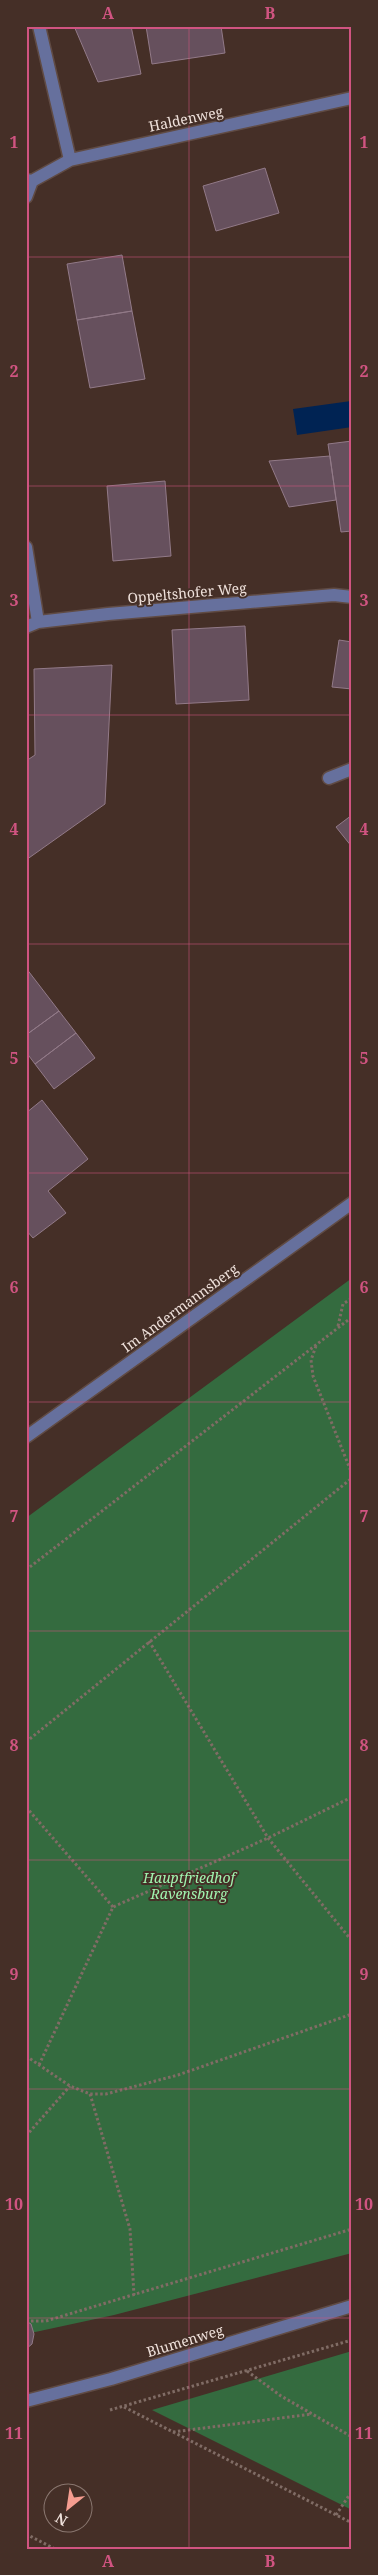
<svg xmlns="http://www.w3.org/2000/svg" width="378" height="2575" font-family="'Noto Serif',serif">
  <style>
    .green { fill: #346b3f }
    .water { fill: #002353 }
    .building { fill: #66505d; stroke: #927a88 }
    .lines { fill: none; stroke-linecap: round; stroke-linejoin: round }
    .minor-casing { stroke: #604b44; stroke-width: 15 }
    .path { stroke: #806c65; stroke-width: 3; stroke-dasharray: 2.5 2.5; stroke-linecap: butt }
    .minor { stroke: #66709d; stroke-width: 12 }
    .grid { fill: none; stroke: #d05481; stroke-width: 1; stroke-opacity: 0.55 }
    .labels { text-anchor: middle; stroke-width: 4; stroke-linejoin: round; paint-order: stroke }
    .street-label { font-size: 14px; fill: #efe1db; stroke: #452f27 }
    .park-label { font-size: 14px; font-style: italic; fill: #a0f5af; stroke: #452f27 }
    .neatline { fill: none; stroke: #d05481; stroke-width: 2 }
    .grid-label { font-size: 16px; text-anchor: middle; font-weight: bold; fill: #d05481 }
  </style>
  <rect width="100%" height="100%" fill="#452f27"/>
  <path class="green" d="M352,1278V2253L114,2315L26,2334V1518Z
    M352,2351V2510L152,2410Z"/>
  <path class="water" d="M351,401L352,427L297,435L293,409Z"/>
  <path class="building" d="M74,26H131L141,74L98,82Z
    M146,26H221L225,53L152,64Z
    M265,168L279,213L216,231L203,186Z
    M122,255L132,311L77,320L67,264Z
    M132,311L145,379L90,388L77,320Z
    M352,441V531L341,532L328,444Z
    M330,456L336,500L289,507L269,461Z
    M165,481L171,556L113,561L107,486Z
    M245,626L249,700L176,704L172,630Z
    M339,640L352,642V689L332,687Z
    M112,665L105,804L26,860V761L35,755L34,669Z
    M352,815V847L336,827Z
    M26,968L59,1011L26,1035Z
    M59,1011L76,1033L35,1064L26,1052V1035Z
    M76,1033L95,1058L54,1089L35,1064Z
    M42,1100L88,1159L48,1191L66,1213L33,1238L26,1230V1113Z
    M26,2321L31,2324L34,2334L32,2344L26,2349Z"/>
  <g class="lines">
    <g class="minor-casing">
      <path id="minor" d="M39,26L70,160
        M26,180L32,181L70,160L352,98
        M26,197L32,181
        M26,547L38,622
        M26,627L38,622L108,614L334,595L352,597
        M329,778L352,769
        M26,1437L352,1203
        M26,2401L111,2379L352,2306"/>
    </g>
    <path class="path" d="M338,1326L343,1304L352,1298
      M316,1346L311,1360L313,1376L352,1474
      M26,1570L352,1317
      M149,1641L268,1838L352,1941
      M26,1742L352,1478
      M26,1807L113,1907
      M26,2056L70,2086L90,2094H106L178,2075L352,2014
      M39,2065L113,1907L268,1838L352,1797
      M90,2094L130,2229L134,2295
      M26,2136L70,2086
      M26,2321H46L352,2229
      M247,2371L281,2396L352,2437
      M124,2407L352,2523
      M110,2410L352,2340
      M173,2432L312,2414
      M336,2515L352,2491
      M26,2534L55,2549"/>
    <use href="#minor" class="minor"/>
  </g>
  <path class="grid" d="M189,26V2549M26,257H352M26,486H352M26,715H352M26,944H352M26,1173H352M26,1402H352M26,1631H352M26,1860H352M26,2089H352M26,2318H352"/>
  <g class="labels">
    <g class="street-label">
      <text transform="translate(186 119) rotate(-12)" y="5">Haldenweg</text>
      <text transform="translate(187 593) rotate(-5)" y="5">Oppeltshofer Weg</text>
      <text transform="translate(180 1308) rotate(-36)" y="5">Im Andermannsberg</text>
      <text transform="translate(185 2341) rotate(-17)" y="5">Blumenweg</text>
    </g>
    <g class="park-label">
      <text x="189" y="1883">Hauptfriedhof<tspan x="189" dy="16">Ravensburg</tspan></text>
    </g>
  </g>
  <rect width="378" height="2575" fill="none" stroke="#452f27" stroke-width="55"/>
  <g transform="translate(68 2508) rotate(210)"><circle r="24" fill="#452f27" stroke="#89766f"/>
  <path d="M0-4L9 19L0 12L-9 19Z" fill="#f59d90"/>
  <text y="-8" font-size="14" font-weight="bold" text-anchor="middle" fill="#efe1db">N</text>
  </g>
  <rect x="28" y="28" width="322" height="2520" class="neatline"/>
  <g class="grid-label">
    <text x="108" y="19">A</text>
    <text x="270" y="19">B</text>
    <text x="14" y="148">1</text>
    <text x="364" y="148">1</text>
    <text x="14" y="377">2</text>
    <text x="364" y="377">2</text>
    <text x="14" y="606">3</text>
    <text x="364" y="606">3</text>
    <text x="14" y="835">4</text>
    <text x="364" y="835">4</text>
    <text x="14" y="1064">5</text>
    <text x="364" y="1064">5</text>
    <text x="14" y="1293">6</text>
    <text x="364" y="1293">6</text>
    <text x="14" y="1522">7</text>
    <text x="364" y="1522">7</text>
    <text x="14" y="1751">8</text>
    <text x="364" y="1751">8</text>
    <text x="14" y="1980">9</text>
    <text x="364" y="1980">9</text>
    <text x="14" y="2210">10</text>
    <text x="364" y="2210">10</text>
    <text x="14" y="2439">11</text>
    <text x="364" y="2439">11</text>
    <text x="108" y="2567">A</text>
    <text x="270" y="2567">B</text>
  </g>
</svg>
